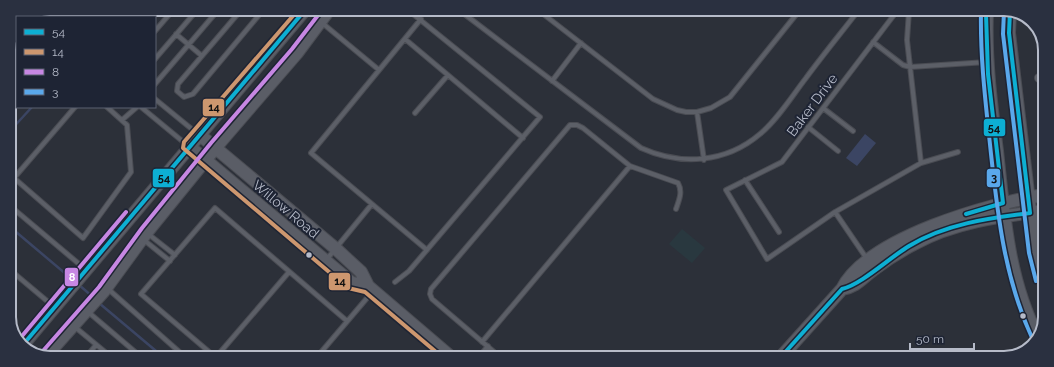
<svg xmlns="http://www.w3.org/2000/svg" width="1054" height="367" font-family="Raleway,sans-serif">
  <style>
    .green { fill: #29383f }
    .water { fill: #3b4563 }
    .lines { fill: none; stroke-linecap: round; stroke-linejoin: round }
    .stream { stroke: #3b4563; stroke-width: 2.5 }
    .lane-casing { stroke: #4a4c53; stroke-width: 6 }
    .street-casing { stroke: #4a4c53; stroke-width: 10 }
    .secondary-casing { stroke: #4a4c53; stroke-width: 14 }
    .highway-casing { stroke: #484b55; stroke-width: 17 }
    .lane { stroke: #5c5f67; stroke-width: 4 }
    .street { stroke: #5c5f67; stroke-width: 8 }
    .secondary { stroke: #5a5d66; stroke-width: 12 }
    .highway { stroke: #5c5d60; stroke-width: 15 }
    .bus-1-casing { stroke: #1e2434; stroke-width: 7 }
    .bus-2-casing { stroke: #1e2434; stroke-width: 7 }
    .bus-3-casing { stroke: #1e2434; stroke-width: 7 }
    .bus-4-casing { stroke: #1e2434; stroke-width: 7 }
    .bus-1 { stroke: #0dafd3; stroke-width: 4 }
    .bus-2 { stroke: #cd976f; stroke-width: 4 }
    .bus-3 { stroke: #c787e3; stroke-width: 4 }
    .bus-4 { stroke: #5aa8eb; stroke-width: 4 }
    .bus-dot { fill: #b6bbc9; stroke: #1e2434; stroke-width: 1.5 }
    .labels { text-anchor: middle; stroke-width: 4; stroke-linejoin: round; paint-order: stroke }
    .street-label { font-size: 14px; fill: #b6bbc9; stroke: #1e2434 }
    .rim { fill: none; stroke: #b6bbc9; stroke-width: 2 }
    .line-badge { stroke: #1e2434; stroke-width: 1.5 }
    .badge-label { font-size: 11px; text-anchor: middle; font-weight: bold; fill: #fff }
    .pale-badge-label { font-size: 11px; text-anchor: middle; font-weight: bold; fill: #111 }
  </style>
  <rect width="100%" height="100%" fill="#2c3039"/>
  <path class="green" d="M682,229L705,248L692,263L669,244Z"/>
  <path class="water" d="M865,134L876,143L857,166L846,158Z"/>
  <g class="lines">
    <path class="stream" d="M112,17L117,9
      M9,132L32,107
      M9,226L73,280
      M78,284L94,298
      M99,303L162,356"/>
    <g class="lane-casing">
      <path id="lane" d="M242,9L178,84L177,91L184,97L193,94L264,9
        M459,10L641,148C681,166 726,163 760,134C778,119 792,96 806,78C823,55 841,33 858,11
        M538,10L653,99L677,110L686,112H697L711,108L730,97L799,11
        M897,11L782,162L726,190L767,259L835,212L921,163L907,40L909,11
        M148,17L154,9
        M421,19L311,153L427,250
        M321,22L379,70
        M155,31L174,9
        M176,34L202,56
        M405,39L523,138
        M873,42L903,65L910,67L987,62
        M155,59L198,9
        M552,81L581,43
        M155,84L219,9
        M155,99L199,135
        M75,107L14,178L83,238L131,172L127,125L107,107
        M141,107L187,145
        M823,108L853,131
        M697,112L704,160
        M415,113L448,75
        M122,120L137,107
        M808,127L838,151
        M921,163L958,152
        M9,174L14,178
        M745,180L779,232
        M9,205L85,269
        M835,212L867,259
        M147,233L175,255
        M144,240L170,261
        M327,259L372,204
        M9,269L53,306
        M395,282L409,271L540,117L408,10
        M107,288L184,356
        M87,311L140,356
        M75,327L110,356
        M482,342L630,166
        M87,356L96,345
        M214,356L141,294L215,208L347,321
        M217,356L289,272
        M317,357L373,291
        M479,357L488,346
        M500,357L432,299L430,294L431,289L570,125H577L583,128L630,166L678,183C683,192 679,200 676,209"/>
    </g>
    <g class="street-casing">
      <path id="street" d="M1039,78L1045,77"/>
    </g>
    <g class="secondary-casing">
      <path id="secondary" d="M987,11C985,58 991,104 997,151C1004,214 1008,280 1038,337
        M1010,11L1009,33L1032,226L1035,252L1043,282
        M200,135L335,248L361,272L368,286L451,357
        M189,146L352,283L368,286
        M842,289C856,287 862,278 873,270C886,260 900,251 914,244C953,222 1000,216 1044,211
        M22,346L305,10
        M46,356L104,291L147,232L216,147L297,53L329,10
        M780,358L842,289C867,238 991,203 1044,195"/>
    </g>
    <g class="highway-casing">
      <path id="highway" d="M35,17L38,14
        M9,47L17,38"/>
    </g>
    <use href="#lane" class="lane"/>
    <use href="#street" class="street"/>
    <use href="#secondary" class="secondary"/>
    <use href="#highway" class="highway"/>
    <g class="bus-1-casing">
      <path id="bus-1" d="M966,214L1003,203L988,74L986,14
        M22,346L305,10
        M780,358L842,289C862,284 889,258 909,246C945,224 989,218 1030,213L1009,33L1010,11"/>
    </g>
    <g class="bus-2-casing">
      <path id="bus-2" d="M298,10L184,142L183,148L348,288L365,292L442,357"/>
    </g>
    <g class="bus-3-casing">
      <path id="bus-3" d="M17,342L126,212
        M42,352L99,287L142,228L211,143L292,49L322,10"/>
    </g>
    <g class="bus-4-casing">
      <path id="bus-4" d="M981,11C980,59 986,106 991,154C998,218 1005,280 1033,340
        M1004,11L1003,34L1029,253L1036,281"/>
    </g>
    <use href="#bus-1" class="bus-1"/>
    <use href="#bus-2" class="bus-2"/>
    <use href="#bus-3" class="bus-3"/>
    <use href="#bus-4" class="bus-4"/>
  </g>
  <g class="bus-dot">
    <circle cx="309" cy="255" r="3.5"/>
    <circle cx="1023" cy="316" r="3.5"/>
  </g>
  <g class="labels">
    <g class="street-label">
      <text transform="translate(812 105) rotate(-53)" y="5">Baker Drive</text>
      <text transform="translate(286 209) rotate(40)" y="5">Willow Road</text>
    </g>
  </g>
  <path d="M0 0H1054V367H0ZM50 16H1004A34 34 0 0 1 1038 50V317A34 34 0 0 1 1004 351H50A34 34 0 0 1 16 317V50A34 34 0 0 1 50 16Z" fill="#2a3040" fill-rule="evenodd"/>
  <path class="rim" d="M50 16H1004A34 34 0 0 1 1038 50V317A34 34 0 0 1 1004 351H50A34 34 0 0 1 16 317V50A34 34 0 0 1 50 16Z"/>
  <g class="line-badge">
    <rect x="202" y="98" width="23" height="19" rx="4" fill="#cd976f"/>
    <rect x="983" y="118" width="23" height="19" rx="4" fill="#0dafd3"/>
    <rect x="986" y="168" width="15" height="20" rx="4" fill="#5aa8eb"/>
    <rect x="152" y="168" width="23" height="20" rx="4" fill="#0dafd3"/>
    <rect x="64" y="267" width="15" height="20" rx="4" fill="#c787e3"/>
    <rect x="328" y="272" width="23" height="19" rx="4" fill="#cd976f"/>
  </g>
  <g class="badge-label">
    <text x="72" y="281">8</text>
  </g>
  <g class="pale-badge-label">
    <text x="214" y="111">14</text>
    <text x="994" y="132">54</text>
    <text x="994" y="182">3</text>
    <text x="164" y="182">54</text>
    <text x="340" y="285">14</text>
  </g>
  <rect x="16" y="16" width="140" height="92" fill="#1e2434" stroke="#5b6070"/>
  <rect x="24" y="29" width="20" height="6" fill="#0dafd3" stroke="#5b6070"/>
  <text x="52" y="36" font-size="12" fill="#b6bbc9">54</text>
  <rect x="24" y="49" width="20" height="6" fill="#cd976f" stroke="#5b6070"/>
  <text x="52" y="56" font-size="12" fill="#b6bbc9">14</text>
  <rect x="24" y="69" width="20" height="6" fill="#c787e3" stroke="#5b6070"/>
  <text x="52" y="76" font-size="12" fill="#b6bbc9">8</text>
  <rect x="24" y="89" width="20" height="6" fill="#5aa8eb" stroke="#5b6070"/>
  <text x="52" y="96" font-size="12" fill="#b6bbc9">3</text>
  <path d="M910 343v6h64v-6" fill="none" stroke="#b6bbc9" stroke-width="2"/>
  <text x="916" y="343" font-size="12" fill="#b6bbc9" stroke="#1e2434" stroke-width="3" paint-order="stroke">50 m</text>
</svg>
